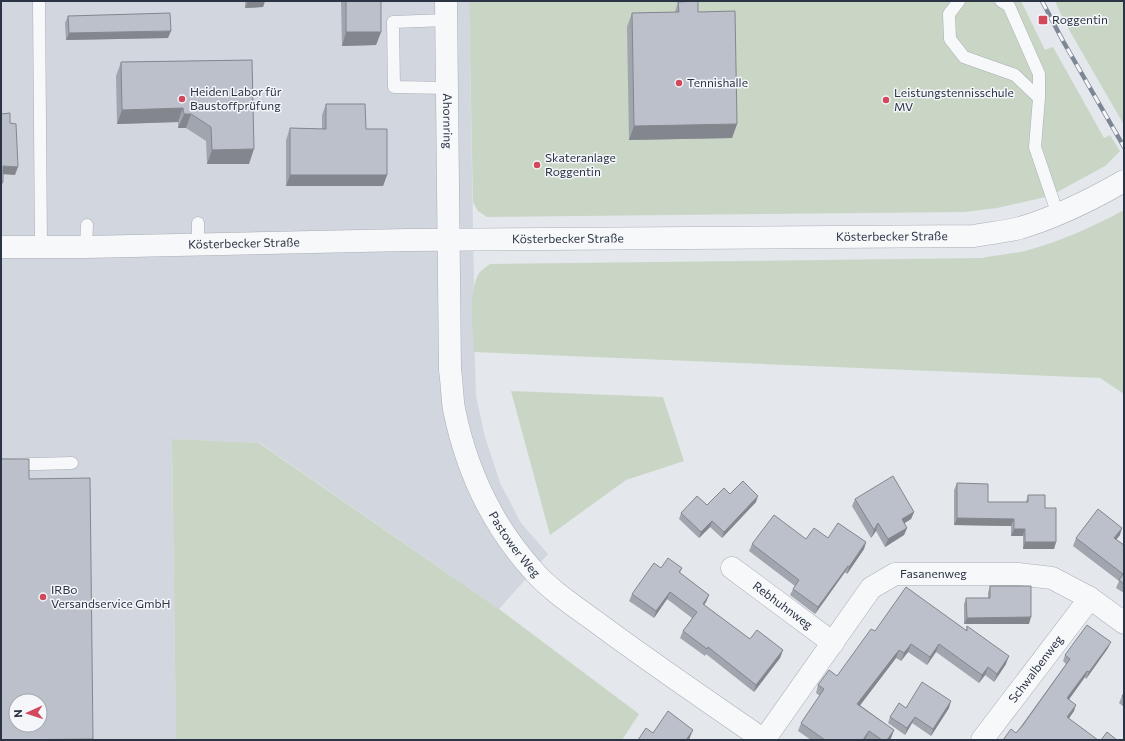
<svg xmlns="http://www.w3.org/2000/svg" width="1125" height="741" font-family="Commissioner,sans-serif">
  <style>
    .built { fill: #d2d6de; fill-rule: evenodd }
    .green { fill: #c9d6c5 }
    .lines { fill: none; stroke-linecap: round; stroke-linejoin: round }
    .service-casing { stroke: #a9aeb7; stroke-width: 13 }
    .minor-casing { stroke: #a9aeb7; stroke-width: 23 }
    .service { stroke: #f7f8fa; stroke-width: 12 }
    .minor { stroke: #f7f8fa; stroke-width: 22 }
    .rail-casing { stroke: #7d8696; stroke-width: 4.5 }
    .rail { stroke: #f4f6f9; stroke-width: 3; stroke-dasharray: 9; stroke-linecap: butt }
    .wall { fill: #a1a5ae }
    .shaded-wall { fill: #83868d }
    .building { fill: #bbc0ca; stroke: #83868d; fill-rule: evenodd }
    .poi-dot { fill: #d1495b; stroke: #f4f6f9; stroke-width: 1.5 }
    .labels { text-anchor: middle; stroke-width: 3; stroke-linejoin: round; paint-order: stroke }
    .poi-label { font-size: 12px; fill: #2b3445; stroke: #f4f6f9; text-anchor: start }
    .street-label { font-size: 12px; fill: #2b3445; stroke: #f4f6f9 }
  </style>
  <rect width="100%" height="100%" fill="#e4e7ec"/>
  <path class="built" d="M1,1H469L474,286L473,301L476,396L485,437L500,483L521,523L548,554L499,609L260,443L172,439L176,740H1ZM16,701H40V725H16Z"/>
  <path class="green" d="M469,1H1021L1045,50L1053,47L1104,138L1110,135L1120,151L1105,166L1050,196L997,208L965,212L487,217L478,211L473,202Z
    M1055,1H1124V125L1064,21Z
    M1124,210V394L1100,378L474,352C473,329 468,295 478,275C480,271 486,267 490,264L982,258C996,255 1011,254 1025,251C1059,242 1093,227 1124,210Z
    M511,391L663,397L684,461L626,480L550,535Z
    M172,439L259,443L499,609L639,714L622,740H176Z"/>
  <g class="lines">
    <g class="service-casing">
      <path id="service" d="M39,1L41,247
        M959,1L949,14L950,39L964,57L1015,75L1039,98
        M1001,1L1009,6L1039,74V98L1035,147L1058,215
        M447,20L393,22L394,87L447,88
        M198,223V245
        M86,247L87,225
        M1,465L72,463"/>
    </g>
    <g class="minor-casing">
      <g id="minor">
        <path id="s1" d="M446,1L450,370C452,383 452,397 454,409C466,468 491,523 531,568C550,591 579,609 603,627C656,666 710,703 764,740L871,588L895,574H1018L1052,578L1090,598L1124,623"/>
        <path id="s2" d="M1,247H86L407,240L974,236C989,233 1005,232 1020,228C1057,217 1091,200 1124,181"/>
        <path id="s3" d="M732,568L833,643"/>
        <path id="s4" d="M982,740L1090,598"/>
      </g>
    </g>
    <use href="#service" class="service"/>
    <use href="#minor" class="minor"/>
    <g class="rail-casing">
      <path id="rail" d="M1042,1L1063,41L1124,147"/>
    </g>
    <use href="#rail" class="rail"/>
  </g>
  <path class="wall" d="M245,1H283H265L263,7L245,8Z
    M341,1H381V32L376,45L342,46Z
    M678,2L698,12L737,124L732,138L629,140L627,27L632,13L675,12Z
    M68,16L168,38L66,40L65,23Z
    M252,60L249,164H207L206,141L186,128H178V122L117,124L116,76L121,62Z
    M326,104L366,129L387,175L383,186H286V140L290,128L322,129V115Z
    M957,483L988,502H1026L1028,495L1045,508L1056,542L1054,549H1023V536H1011V526L954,525V490Z
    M730,494L756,502L722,538L710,527L699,538L679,519L681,513L707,505Z
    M855,499L914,512L911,519L904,523L907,528L904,535L885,547L876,531L871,538L852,506Z
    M1120,535L1116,539L1124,545V593L1116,588L1119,581L1073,546L1076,538Z
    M828,538L866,542L864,549L847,574L845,572L815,614L790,595L793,589L795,586L749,551L752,544L806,539Z
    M661,568H682L680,573L709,595L706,602L704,605L750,639L783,650L780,658L754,692L706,654L705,656L680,638L683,631L692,618L667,599L654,618L629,601L632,594Z
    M990,586L1029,624H964V604L966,598H988V593Z
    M967,626L1006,664L994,682L985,675L979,683L936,652L927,665L908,652L901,661L896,658L860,705L894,730L891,738L890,740H867L866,739L865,740H811L798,731L801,723L820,696L816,693L818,685L837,676L875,631L966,630Z
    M1108,648L1086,679L1085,677L1069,699L1074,711L1069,718L1016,733L1066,664L1063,661L1065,655Z
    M1124,693V707L1119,703L1122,696Z
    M906,708H949L931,736L912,723L905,735L888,723L890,717Z"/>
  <path class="shaded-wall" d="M248,1H283H265L263,7L245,8Z
    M171,31L168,38L66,40L69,33Z
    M346,32H381L376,45L342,46Z
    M183,108L178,122L117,124L122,110Z
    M184,114H191L186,128H178Z
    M737,124L732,138L629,140L634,126Z
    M254,149L249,164H207L212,150Z
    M3,166L18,167L15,175L1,174Z
    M290,175H387L383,186H286Z
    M1,182H3L1,188Z
    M758,496L756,502L722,538L724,532Z
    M914,512L911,519L899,527L902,519Z
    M957,518L1014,519L1011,526L954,525Z
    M712,521L710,527L699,538L701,532Z
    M878,523L876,531L871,538L874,530Z
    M907,528L904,535L885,547L888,539Z
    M1122,528L1120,535L1112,545L1114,538Z
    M1014,529H1025L1023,536H1011Z
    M866,542L864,549L847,574L849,567Z
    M1025,542H1056L1054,549H1023Z
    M848,566L845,572L815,614L818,607Z
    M670,592L667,599L654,618L656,611Z
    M709,595L706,602L700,611L703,604Z
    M1031,617L1029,624H964L967,618Z
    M1111,642L1108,648L1086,679L1089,672Z
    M911,644L908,652L901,661L904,653Z
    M939,644L936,652L927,665L930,657Z
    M783,650L780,658L754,692L756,685Z
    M899,650L896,658L855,712L857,704Z
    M1009,656L1006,664L994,682L997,674Z
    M988,667L985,675L979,683L982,675Z
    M1087,671L1085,677L1065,705L1067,698Z
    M951,701L949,708L931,736L933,729Z
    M1076,705L1074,711L1065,724L1067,717Z
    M915,717L912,723L905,735L907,728Z
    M693,730L689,740H686Z
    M894,730L891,738L890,740H887Z
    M869,731L865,740H863Z"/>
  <path class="building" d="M346,1H381V32H346Z
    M698,1V12L735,11L737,124L634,126L632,13L679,12L678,2Z
    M170,13L171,31L69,33L68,16Z
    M252,60L254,149L212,150L211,127L191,114H184L183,108L122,110L121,62Z
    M326,104H365L366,129H387V175H290V128L326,129Z
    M10,113V123L16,124L18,167L3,166V182H1V114Z
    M1,459H29V479L90,478L93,739L1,740ZM16,701H40V725H16Z
    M893,476L914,512L902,519L907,528L888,539L878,523L874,530L855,499Z
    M743,481L758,496L724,532L712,521L701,532L681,513L697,496L707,505L724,488L730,494Z
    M957,483L988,484V502H1028V495H1045V508H1056V542H1025V529H1014V519L957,518Z
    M1098,509L1122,528L1114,538L1124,545V584L1119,580L1123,574L1076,538Z
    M774,515L806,539L814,528L828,538L838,523L866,542L849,567L848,566L818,607L793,589L799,580L752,544Z
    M668,558L682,568L679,572L709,595L703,604L750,639L757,630L783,650L756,685L708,647L707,649L683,631L697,612L670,592L656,611L632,594L654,563L661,568Z
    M990,586H1031V617L967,618L966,598H990Z
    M906,587L967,631V626L1009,656L997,674L988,667L982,675L939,644L930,657L911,644L904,653L899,650L857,704L894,730L887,740H882L869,731L863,740H825L801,723L824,689L818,685L829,670L837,676L871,629L875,631Z
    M1087,625L1111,642L1089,672L1087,671L1067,698L1076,705L1067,717L1098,740H1003L1011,729L1016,733L1023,725L1070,659L1065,655Z
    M922,682L951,701L933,729L915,717L907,728L890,717L899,703L906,708Z
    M1124,693V698L1122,696Z
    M668,711L693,730L686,740H638L646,728L653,733Z
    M1107,732L1117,740H1101Z"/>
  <g class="poi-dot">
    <rect x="1038" y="15" width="10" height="10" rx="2"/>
    <circle cx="679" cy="83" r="4"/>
    <circle cx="182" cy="99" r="4"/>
    <circle cx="886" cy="100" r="4"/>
    <circle cx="537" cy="165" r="4"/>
    <circle cx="43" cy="597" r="4"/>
  </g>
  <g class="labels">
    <g class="poi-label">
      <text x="1052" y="24">Roggentin</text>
      <text x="687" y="87">Tennishalle</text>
      <text x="190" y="96">Heiden Labor für<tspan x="190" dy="14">Baustoffprüfung</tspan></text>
      <text x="894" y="97">Leistungstennisschule<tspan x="894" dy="14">MV</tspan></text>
      <text x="545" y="162">Skateranlage<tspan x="545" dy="14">Roggentin</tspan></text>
      <text x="51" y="594">IRBo<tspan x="51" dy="14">Versandservice GmbH</tspan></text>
    </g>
    <g class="street-label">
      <text dy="4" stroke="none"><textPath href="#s1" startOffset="120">Ahornring</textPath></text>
      <text dy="4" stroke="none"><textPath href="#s2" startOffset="891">Kösterbecker Straße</textPath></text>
      <text dy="4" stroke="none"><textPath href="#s2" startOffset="567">Kösterbecker Straße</textPath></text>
      <text dy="4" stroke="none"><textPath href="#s2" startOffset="243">Kösterbecker Straße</textPath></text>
      <text dy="4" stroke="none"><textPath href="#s1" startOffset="558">Pastower Weg</textPath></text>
      <text dy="4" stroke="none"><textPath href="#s1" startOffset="1129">Fasanenweg</textPath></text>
      <text dy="4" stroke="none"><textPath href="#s3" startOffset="63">Rebhuhnweg</textPath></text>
      <text dy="4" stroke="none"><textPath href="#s4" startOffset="89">Schwalbenweg</textPath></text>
    </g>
  </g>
  <rect width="1125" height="741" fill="none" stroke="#2b3445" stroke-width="4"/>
  <g transform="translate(28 713) rotate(267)"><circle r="19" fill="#f4f6f9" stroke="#a4a8b1"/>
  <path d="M0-3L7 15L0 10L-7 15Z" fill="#d1495b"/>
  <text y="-6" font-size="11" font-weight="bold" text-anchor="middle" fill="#2b3445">N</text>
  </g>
</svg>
